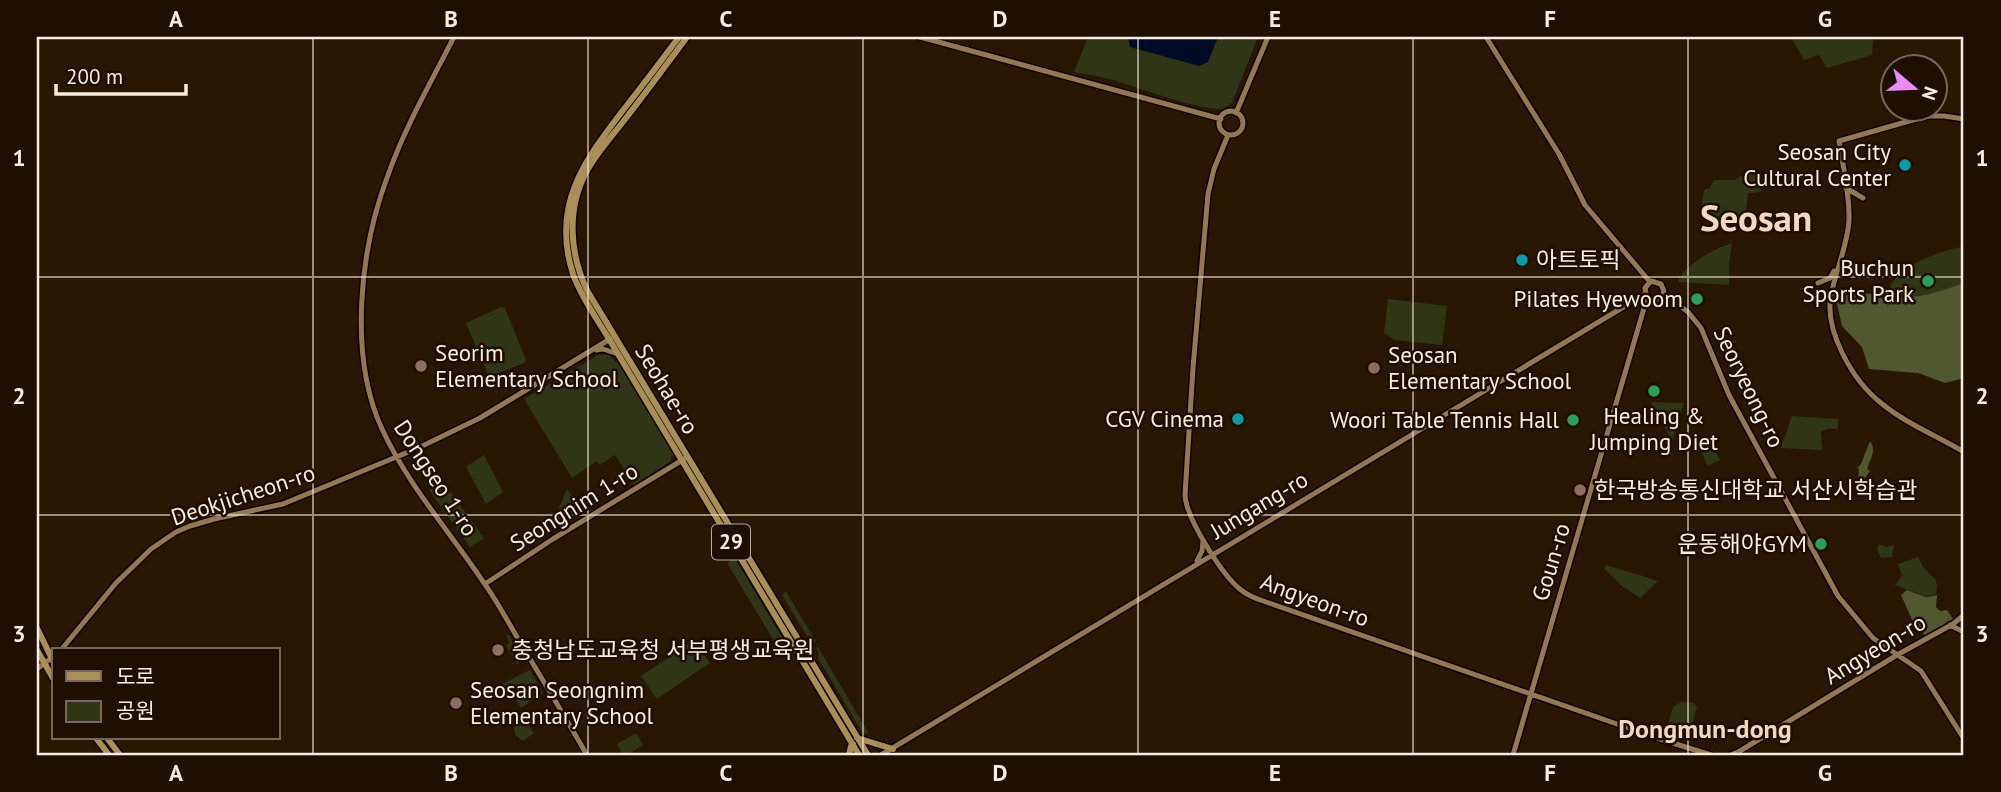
<svg xmlns="http://www.w3.org/2000/svg" width="2001" height="792" font-family="'PT Sans','Noto Sans KR',sans-serif">
  <style>
    .green { fill: #2f3516 }
    .forest { fill: #505731 }
    .water { fill: #000a23 }
    .lines { fill: none; stroke-linecap: round; stroke-linejoin: round }
    .secondary-casing { stroke: #100400; stroke-width: 8 }
    .primary-casing { stroke: #100400; stroke-width: 9 }
    .secondary { stroke: #917a53; stroke-width: 5 }
    .primary { stroke: #a88f57; stroke-width: 6 }
    .grid { fill: none; stroke: #f7ecdf; stroke-width: 2; stroke-opacity: 0.55 }
    .culture-dot { fill: #0f9aa8; stroke: #1e0f00; stroke-width: 2.5 }
    .leisure-dot { fill: #2e9e5b; stroke: #1e0f00; stroke-width: 2.5 }
    .education-dot { fill: #8d6e63; stroke: #1e0f00; stroke-width: 2.5 }
    .labels { text-anchor: middle; stroke-width: 5; stroke-linejoin: round; paint-order: stroke }
    .shield { fill: #1e0f00; stroke: #b6aa9c; stroke-width: 2 }
    .shield-label { font-size: 21px; font-weight: bold; fill: #f7ecdf }
    .poi-label { font-size: 23px; fill: #f7ecdf; stroke: #1e0f00; text-anchor: end }
    .street-label { font-size: 23px; fill: #f7ecdf; stroke: #1e0f00 }
    .quarter-label { font-size: 26px; font-weight: bold; fill: #efd9bf; stroke: #1e0f00 }
    .town-label { font-size: 37px; font-weight: bold; fill: #efd9bf; stroke: #1e0f00 }
    .neatline { fill: none; stroke: #f7ecdf; stroke-width: 2.5 }
    .grid-label { font-size: 23px; text-anchor: middle; font-weight: bold; fill: #f7ecdf }
  </style>
  <rect width="100%" height="100%" fill="#281803"/>
  <path class="green" d="M1088,37H1258L1232,103L1222,109C1192,108 1151,92 1122,83C1107,77 1090,75 1074,72Z
    M1791,37H1873L1872,55L1827,68L1819,55L1804,60Z
    M1745,173L1759,176L1761,192L1748,193L1745,218L1700,216L1704,190L1710,188L1714,180H1735Z
    M1732,243L1729,263V285L1678,282C1683,265 1716,248 1732,243Z
    M1964,247V303L1890,296C1883,271 1944,248 1964,247Z
    M1388,299L1447,306L1442,345L1395,340L1384,333Z
    M501,307L505,308L526,360L524,363L489,377L466,323Z
    M607,354L619,364L672,452L671,461L634,485L615,455L600,465L597,461L572,478L524,399L598,355Z
    M1652,402L1684,403L1672,441L1659,416L1654,415L1651,411Z
    M1792,416L1838,419V429H1827L1821,432L1822,450L1781,448Z
    M1711,444L1720,460L1708,466L1700,450Z
    M484,455L503,492L486,504L466,467Z
    M443,482L484,538L470,547L429,490Z
    M567,489L582,511L557,527L554,519Z
    M1879,544L1886,547L1895,545L1892,553L1893,557L1881,558L1877,549Z
    M1918,557C1919,558 1923,568 1924,568C1932,579 1940,577 1936,594L1925,596L1895,585L1902,576L1898,564Z
    M735,558L790,651L783,656L727,563Z
    M1606,565L1658,581L1640,598L1622,586L1604,569Z
    M786,592L816,641L812,644L782,595Z
    M509,635L524,660L517,664L506,645L510,643L506,636Z
    M694,640L710,663L657,699L641,676Z
    M818,647L869,734L862,732L818,658L819,653L816,648Z
    M530,670L543,693L521,708L509,688L501,692L498,686Z
    M1681,702L1694,703L1697,707L1687,741L1665,735L1673,707Z
    M523,718L534,733L523,741L515,735L514,727Z
    M636,733L643,745L627,755H623L617,744Z"/>
  <path class="forest" d="M1964,283V378L1945,383L1918,373L1869,369L1862,347L1842,326L1836,299C1860,288 1881,297 1906,297C1925,297 1947,289 1964,283Z
    M1870,441C1877,450 1870,460 1867,469L1870,471L1863,481H1858L1859,469L1857,468L1861,464Z
    M1907,590L1926,597L1937,595L1936,607L1940,611L1947,610L1953,619L1925,635L1914,624L1901,595Z"/>
  <path class="water" d="M1128,37H1218L1208,62L1199,66L1130,47Z"/>
  <g class="lines">
    <g class="secondary-casing">
      <path id="secondary" d="M454,37C431,82 405,127 388,175C360,249 348,355 382,429C408,485 450,532 484,583C497,601 508,622 520,642C542,679 565,717 587,755
        M920,37L1221,119
        M1486,37L1559,154L1585,205L1650,282
        M1219 123a12 12 0 1 1 24 0a12 12 0 1 1-24 0Z
        M1236,113L1268,37
        M1964,119L1944,116H1927L1839,141C1843,167 1850,195 1849,221C1847,247 1836,270 1831,295C1824,331 1853,381 1881,403C1905,423 1937,436 1964,452
        M1228,135L1214,169L1208,194L1193,368L1185,495C1186,518 1222,575 1241,590C1248,596 1257,599 1266,602L1660,739L1711,755
        M1846,188L1863,198
        M1818,283L1830,278L1834,271
        M1663,293L1688,312L1701,328L1729,395L1838,596L1873,638L1921,671L1964,739
        M596,350L603,349L618,354
        M1197,561L1202,551L1203,541
        M485,584L553,539L684,459
        M1950,625L1964,632
        M61,650L116,583L151,549L176,532L190,526L214,519L283,504L418,448L480,418L610,339
        M37,669L54,656
        M881,755L1645,294
        M1513,755L1647,298L1645,288L1651,281L1661,284L1664,291L1661,297L1655,300L1647,298
        M1731,755L1740,751L1897,655L1953,624L1964,615"/>
    </g>
    <g class="primary-casing">
      <path id="primary" d="M679,37C661,61 643,85 624,109C584,161 551,205 573,274C581,297 597,319 609,339L859,755
        M687,37C667,64 647,91 626,118C613,135 598,151 588,169C566,207 569,254 588,292L868,755
        M37,628L54,663
        M37,650L54,680
        M96,738L109,755
        M107,738L120,755
        M857,738L893,749
        M849,755L851,746L853,744"/>
    </g>
    <use href="#secondary" class="secondary"/>
    <use href="#primary" class="primary"/>
  </g>
  <path class="grid" d="M313,37V755M588,37V755M863,37V755M1138,37V755M1413,37V755M1688,37V755M37,277H1964M37,515H1964"/>
  <g class="culture-dot">
    <circle cx="1905" cy="165" r="7"/>
    <circle cx="1522" cy="260" r="7"/>
    <circle cx="1238" cy="419" r="7"/>
  </g>
  <g class="leisure-dot">
    <circle cx="1928" cy="281" r="7"/>
    <circle cx="1697" cy="299" r="7"/>
    <circle cx="1654" cy="391" r="7"/>
    <circle cx="1573" cy="420" r="7"/>
    <circle cx="1821" cy="544" r="7"/>
  </g>
  <g class="education-dot">
    <circle cx="421" cy="366" r="7"/>
    <circle cx="1374" cy="368" r="7"/>
    <circle cx="1580" cy="490" r="7"/>
    <circle cx="498" cy="650" r="7"/>
    <circle cx="456" cy="703" r="7"/>
  </g>
  <g class="labels">
    <rect class="shield" x="712" y="524.5" width="38" height="35" rx="5"/>
    <g class="shield-label">
      <text x="731" y="549">29</text>
    </g>
    <g class="poi-label">
      <text x="1891" y="160">Seosan City<tspan x="1891" dy="26">Cultural Center</tspan></text>
      <text x="1536" y="268" text-anchor="start">아트토픽</text>
      <text x="1914" y="276">Buchun<tspan x="1914" dy="26">Sports Park</tspan></text>
      <text x="1683" y="307">Pilates Hyewoom</text>
      <text x="435" y="361" text-anchor="start">Seorim<tspan x="435" dy="26">Elementary School</tspan></text>
      <text x="1388" y="363" text-anchor="start">Seosan<tspan x="1388" dy="26">Elementary School</tspan></text>
      <text x="1654" y="424" text-anchor="middle">Healing &amp;<tspan x="1654" dy="26">Jumping Diet</tspan></text>
      <text x="1224" y="427">CGV Cinema</text>
      <text x="1559" y="428">Woori Table Tennis Hall</text>
      <text x="1594" y="498" text-anchor="start">한국방송통신대학교 서산시학습관</text>
      <text x="1807" y="552">운동해야GYM</text>
      <text x="512" y="658" text-anchor="start">충청남도교육청 서부평생교육원</text>
      <text x="470" y="698" text-anchor="start">Seosan Seongnim<tspan x="470" dy="26">Elementary School</tspan></text>
    </g>
    <g class="street-label">
      <text transform="translate(1749 387) rotate(64)" y="8">Seoryeong-ro</text>
      <text transform="translate(667 389) rotate(59)" y="8">Seohae-ro</text>
      <text transform="translate(436 478) rotate(57)" y="8">Dongseo 1-ro</text>
      <text transform="translate(243 495) rotate(-18)" y="8">Deokjicheon-ro</text>
      <text transform="translate(1259 505) rotate(-31)" y="8">Jungang-ro</text>
      <text transform="translate(574 507) rotate(-32)" y="8">Seongnim 1-ro</text>
      <text transform="translate(1551 562) rotate(-73)" y="8">Goun-ro</text>
      <text transform="translate(1315 600) rotate(20)" y="8">Angyeon-ro</text>
      <text transform="translate(1875 649) rotate(-31)" y="8">Angyeon-ro</text>
    </g>
    <g class="quarter-label">
      <text x="1705" y="738">Dongmun-dong</text>
    </g>
    <g class="town-label">
      <text x="1756" y="231">Seosan</text>
    </g>
  </g>
  <rect width="2001" height="792" fill="none" stroke="#1e0f00" stroke-width="77"/>
  <rect x="52" y="648" width="228" height="91" fill="#1e0f00" stroke="#756759" stroke-width="2"/>
  <rect x="66" y="671" width="35" height="10" fill="#a88f57" stroke="#756759" stroke-width="2"/>
  <text x="116" y="684" font-size="21" fill="#f7ecdf">도로</text>
  <rect x="66" y="701" width="35" height="21" fill="#2f3516" stroke="#756759" stroke-width="2"/>
  <text x="116" y="718" font-size="21" fill="#f7ecdf">공원</text>
  <g transform="translate(1914 88) rotate(109)"><circle r="33" fill="#1e0f00" stroke="#756759" stroke-width="2"/>
  <path d="M0-5L12 26L0 18L-12 26Z" fill="#ec8cfb"/>
  <text y="-10" font-size="19" font-weight="bold" text-anchor="middle" fill="#f7ecdf">N</text>
  </g>
  <path d="M56 84v10h130v-10" fill="none" stroke="#f7ecdf" stroke-width="3.5"/>
  <text x="66" y="84" font-size="21" fill="#f7ecdf" stroke="#1e0f00" stroke-width="5" paint-order="stroke">200 m</text>
  <rect x="38" y="38" width="1924" height="716" class="neatline"/>
  <g class="grid-label">
    <text x="176" y="27">A</text>
    <text x="451" y="27">B</text>
    <text x="726" y="27">C</text>
    <text x="1000" y="27">D</text>
    <text x="1275" y="27">E</text>
    <text x="1550" y="27">F</text>
    <text x="1825" y="27">G</text>
    <text x="19" y="166">1</text>
    <text x="1982" y="166">1</text>
    <text x="19" y="404">2</text>
    <text x="1982" y="404">2</text>
    <text x="19" y="642">3</text>
    <text x="1982" y="642">3</text>
    <text x="176" y="781">A</text>
    <text x="451" y="781">B</text>
    <text x="726" y="781">C</text>
    <text x="1000" y="781">D</text>
    <text x="1275" y="781">E</text>
    <text x="1550" y="781">F</text>
    <text x="1825" y="781">G</text>
  </g>
</svg>
